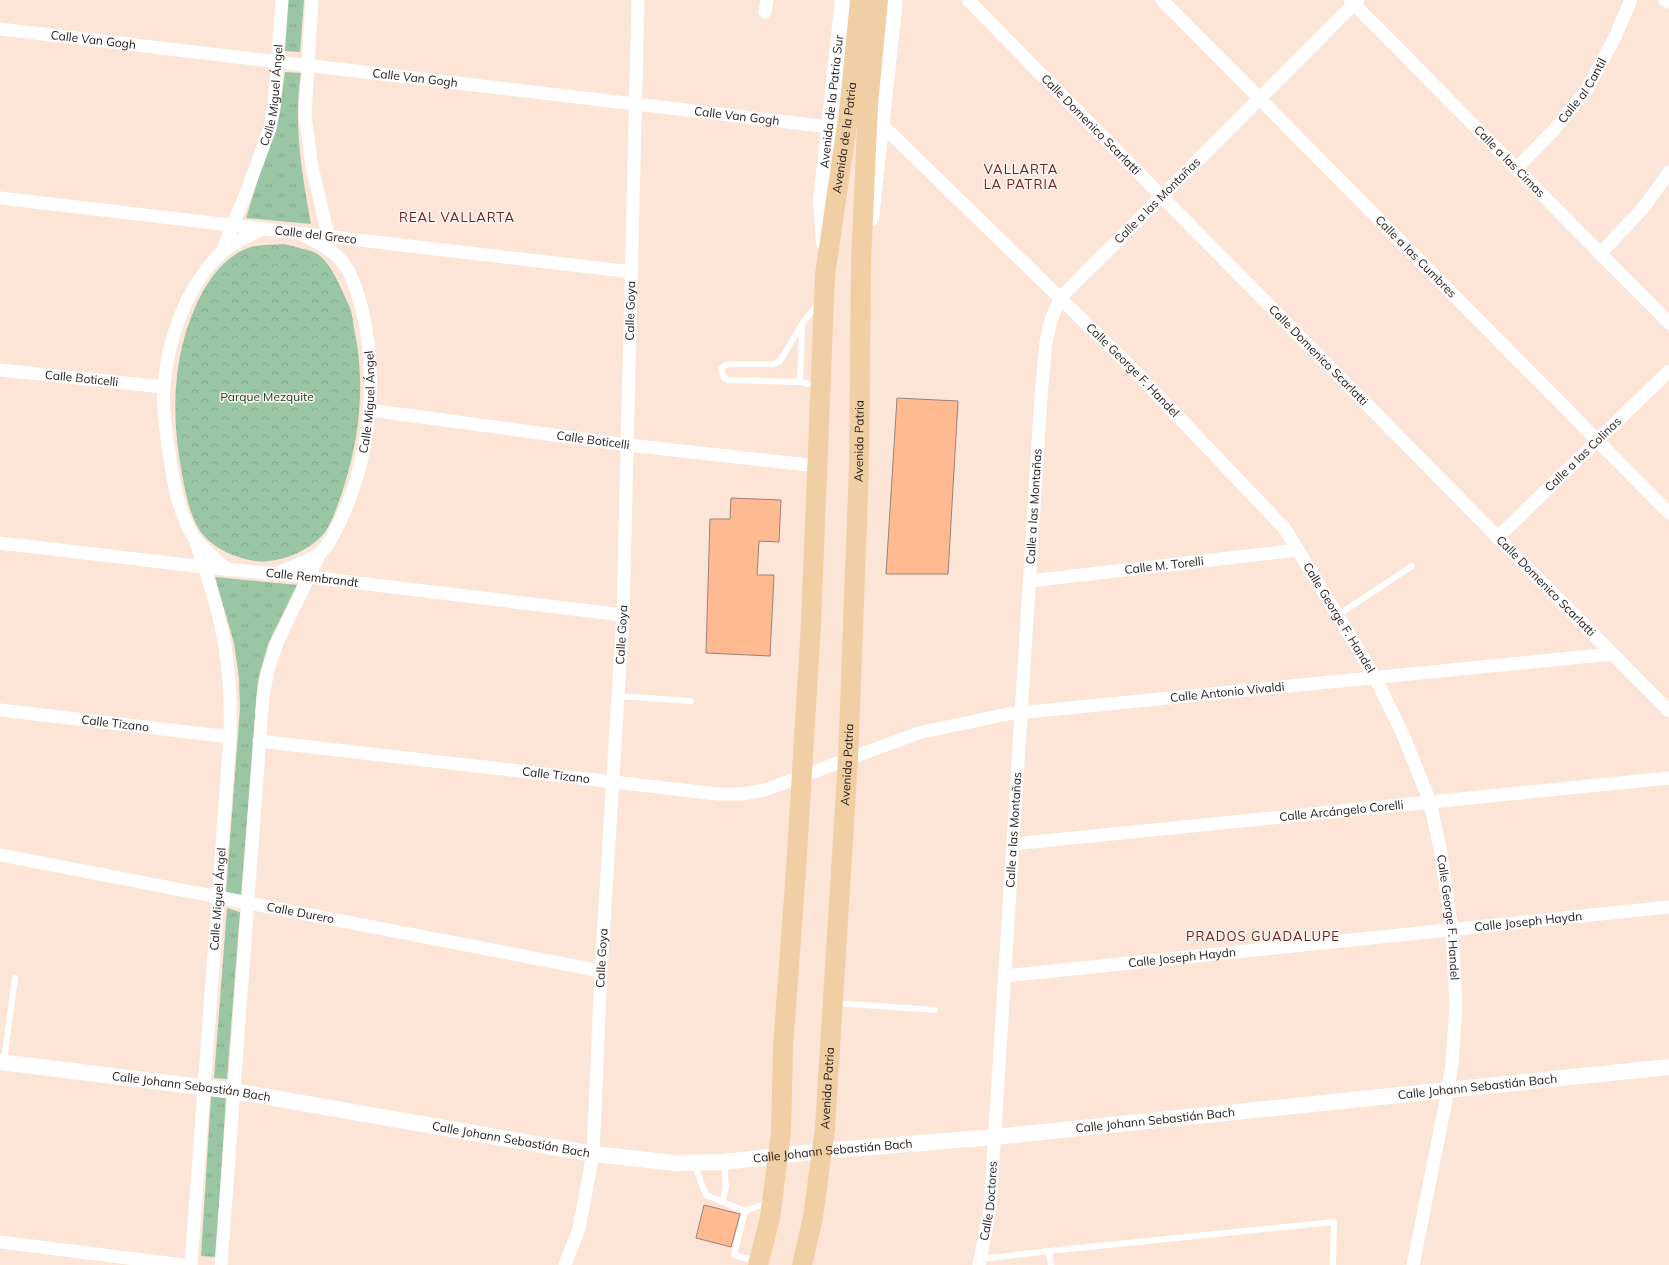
<svg xmlns="http://www.w3.org/2000/svg" width="1669" height="1265" font-family="Mulish,sans-serif">
  <style>
    .grass { fill: url(#grass-tufts) }
    .forest { fill: url(#forest-crowns) }
    .building { fill: #ffba92; stroke: #988377 }
    .lines { fill: none; stroke-linecap: round; stroke-linejoin: round }
    .service { stroke: #fff; stroke-width: 6 }
    .minor { stroke: #fff; stroke-width: 13 }
    .tertiary { stroke: #fff; stroke-width: 16 }
    .primary { stroke: #efcfa3; stroke-width: 20 }
    .labels { text-anchor: middle; stroke-width: 3; stroke-linejoin: round; paint-order: stroke }
    .street-label { font-size: 12px; fill: #231a16; stroke: #fff5f0 }
    .park-label { font-size: 12px; fill: #0d3d1d; stroke: #fff5f0 }
    .neighbourhood-label { font-size: 13px; letter-spacing: 1px; fill: #692321; stroke: #fff5f0 }
  </style>
  <defs>
    <pattern id="grass-tufts" width="24" height="20" patternUnits="userSpaceOnUse"><rect width="24" height="20" fill="#9bc6a4"/><path d="M3 7l-1-3M5 7V3M7 7l1-3M15 17l-1-3M17 17v-4M19 17l1-3" fill="none" stroke="#85aa8c"/></pattern>
    <pattern id="forest-crowns" width="20" height="18" patternUnits="userSpaceOnUse"><rect width="20" height="18" fill="#9bc6a4"/><path d="M2 6a3 3 0 1 1 6 0M12 15a3 3 0 1 1 6 0" fill="none" stroke="#85aa8c"/></pattern>
  </defs>
  <rect width="100%" height="100%" fill="#fce5d7"/>
  <path class="grass" d="M287,0H304L300,52L283,51Z
    M285,72L301,73C293,124 302,174 311,224L246,218L280,109Z
    M215,577L297,585L268,644L258,680L241,895L226,892L240,708L239,678L234,643Z
    M227,908L240,912L227,1079L214,1078Z
    M211,1096L226,1097L216,1257L201,1256Z"/>
  <path class="forest" d="M284,244C294,247 307,249 316,253C327,260 335,275 340,286C343,293 347,301 350,308C353,316 353,325 355,333C365,383 360,434 345,483C341,496 333,521 325,532C311,551 278,564 255,561C236,558 217,550 204,536C190,519 186,495 182,474C171,417 172,359 196,305C207,282 220,262 243,250C255,244 271,245 284,244Z"/>
  <path class="building" d="M897,398L958,401L948,574H886Z
    M731,498L781,500L779,542L759,541L757,575H774L770,656L706,653L710,519H730Z
    M704,1205L740,1214L731,1247L696,1238Z"/>
  <g class="lines">
    <path class="service" d="M818,303L802,324L780,361L774,364H730L724,366L721,369L724,378L728,380L800,382L818,386
      M800,382L802,326
      M1338,615L1412,566
      M618,696L691,701
      M836,1003L935,1010
      M4,1061L15,978
      M694,1164L706,1195L745,1211L769,1202
      M722,1202L726,1187L724,1163
      M745,1211L734,1255L756,1261
      M981,1259L1049,1251
      M1051,1265L1049,1251L1334,1222L1333,1265"/>
    <g class="minor">
      <path d="M312,0L305,115L312,167L330,243"/>
      <path id="s1" d="M968,0L1669,711"/>
      <path id="s2" d="M1162,0L1669,513"/>
      <path id="s3" d="M1350,0L1669,323"/>
      <path d="M1665,0L1669,2"/>
      <path d="M765,12L767,0"/>
      <path id="s4" d="M0,29L829,127"/>
      <path id="s5" d="M881,124L1132,368L1285,529L1375,677L1404,737L1430,802L1440,848L1452,930L1456,1006L1452,1063L1448,1090L1413,1265"/>
      <path id="s6" d="M1516,169L1553,131L1587,89L1614,39L1631,0"/>
      <path id="s7" d="M0,198L632,272"/>
      <path id="s8" d="M221,254L248,188L270,128L274,108L282,0"/>
      <path d="M1600,254L1644,207L1669,172"/>
      <path id="s9" d="M0,370L164,387"/>
      <path id="s10" d="M369,410L628,445L817,466"/>
      <path id="s11" d="M1497,538L1669,371"/>
      <path id="s12" d="M0,543L204,567L309,577L623,615"/>
      <path d="M228,570C216,560 202,549 193,536C178,511 173,481 169,452C166,431 162,407 164,385C168,339 186,287 220,254C231,244 248,236 262,229"/>
      <path id="s13" d="M276,574C286,569 313,559 320,553C330,544 337,529 342,517C371,453 378,377 362,309C358,295 354,279 346,267C337,252 320,244 305,236"/>
      <path id="s14" d="M1030,581L1298,550"/>
      <path id="s15" d="M0,710L230,737"/>
      <path id="s16" d="M259,741L718,794H743L765,790L918,733L1008,714L1612,654"/>
      <path id="s17" d="M1013,844L1669,778"/>
      <path id="s18" d="M0,855L601,971"/>
      <path id="s19" d="M1005,976L1669,907"/>
      <path d="M0,1242L184,1265"/>
      <path id="s20" d="M191,1265L230,737C231,704 230,672 224,640C217,605 206,570 194,537"/>
      <path d="M221,1265L263,696L268,670L277,643L320,553"/>
      <path id="s21" d="M565,1265L579,1229L593,1154L601,971L623,615L638,0"/>
      <path id="s22" d="M979,1265L990,1209L1041,396L1046,342L1051,320L1060,298L1358,0"/>
    </g>
    <g class="tertiary">
      <path d="M871,218L895,0"/>
      <path id="s23" d="M824,243L821,200L843,0"/>
      <path id="s24" d="M0,1062L233,1091L593,1154L675,1163L724,1162L823,1151L995,1137L1669,1067"/>
    </g>
    <g class="primary">
      <path id="s25" d="M758,1265L770,1218L781,1132L783,1047L796,870L811,624L825,275L850,104L860,0"/>
      <path id="s26" d="M802,1265L813,1217L825,1128L848,759L859,467L861,262L868,104L878,0"/>
    </g>
  </g>
  <g class="labels">
    <g class="street-label">
      <text dy="4" stroke="none"><textPath href="#s4" startOffset="94">Calle Van Gogh</textPath></text>
      <text dy="4" stroke="none"><textPath href="#s4" startOffset="418">Calle Van Gogh</textPath></text>
      <text dy="4" stroke="none"><textPath href="#s6" startOffset="103">Calle al Cantil</textPath></text>
      <text dy="4" stroke="none"><textPath href="#s8" startOffset="168">Calle Miguel Ángel</textPath></text>
      <text dy="4" stroke="none"><textPath href="#s23" startOffset="142">Avenida de la Patria Sur</textPath></text>
      <text dy="4" stroke="none"><textPath href="#s4" startOffset="742">Calle Van Gogh</textPath></text>
      <text dy="4" stroke="none"><textPath href="#s1" startOffset="175">Calle Domenico Scarlatti</textPath></text>
      <text dy="4" stroke="none"><textPath href="#s25" startOffset="1132">Avenida de la Patria</textPath></text>
      <text dy="4" stroke="none"><textPath href="#s3" startOffset="227">Calle a las Cimas</textPath></text>
      <text dy="4" stroke="none"><textPath href="#s22" startOffset="1110">Calle a las Montañas</textPath></text>
      <text dy="4" stroke="none"><textPath href="#s7" startOffset="318">Calle del Greco</textPath></text>
      <text dy="4" stroke="none"><textPath href="#s2" startOffset="361">Calle a las Cumbres</textPath></text>
      <text dy="4" stroke="none"><textPath href="#s21" startOffset="959">Calle Goya</textPath></text>
      <text dy="4" stroke="none"><textPath href="#s1" startOffset="499">Calle Domenico Scarlatti</textPath></text>
      <text dy="4" stroke="none"><textPath href="#s5" startOffset="352">Calle George F. Handel</textPath></text>
      <text dy="4" stroke="none"><textPath href="#s9" startOffset="82">Calle Boticelli</textPath></text>
      <text dy="4" stroke="none"><textPath href="#s13" startOffset="210">Calle Miguel Ángel</textPath></text>
      <text dy="4" stroke="none"><textPath href="#s10" startOffset="226">Calle Boticelli</textPath></text>
      <text dy="4" stroke="none"><textPath href="#s26" startOffset="827">Avenida Patria</textPath></text>
      <text dy="4" stroke="none"><textPath href="#s11" startOffset="120">Calle a las Colinas</textPath></text>
      <text dy="4" stroke="none"><textPath href="#s22" startOffset="761">Calle a las Montañas</textPath></text>
      <text dy="4" stroke="none"><textPath href="#s14" startOffset="135">Calle M. Torelli</textPath></text>
      <text dy="4" stroke="none"><textPath href="#s12" startOffset="314">Calle Rembrandt</textPath></text>
      <text dy="4" stroke="none"><textPath href="#s1" startOffset="823">Calle Domenico Scarlatti</textPath></text>
      <text dy="4" stroke="none"><textPath href="#s5" startOffset="676">Calle George F. Handel</textPath></text>
      <text dy="4" stroke="none"><textPath href="#s21" startOffset="635">Calle Goya</textPath></text>
      <text dy="4" stroke="none"><textPath href="#s16" startOffset="985">Calle Antonio Vivaldi</textPath></text>
      <text dy="4" stroke="none"><textPath href="#s15" startOffset="116">Calle Tizano</textPath></text>
      <text dy="4" stroke="none"><textPath href="#s26" startOffset="503">Avenida Patria</textPath></text>
      <text dy="4" stroke="none"><textPath href="#s16" startOffset="299">Calle Tizano</textPath></text>
      <text dy="4" stroke="none"><textPath href="#s17" startOffset="330">Calle Arcángelo Corelli</textPath></text>
      <text dy="4" stroke="none"><textPath href="#s22" startOffset="437">Calle a las Montañas</textPath></text>
      <text dy="4" stroke="none"><textPath href="#s20" startOffset="367">Calle Miguel Ángel</textPath></text>
      <text dy="4" stroke="none"><textPath href="#s18" startOffset="306">Calle Durero</textPath></text>
      <text dy="4" stroke="none"><textPath href="#s5" startOffset="999">Calle George F. Handel</textPath></text>
      <text dy="4" stroke="none"><textPath href="#s19" startOffset="526">Calle Joseph Haydn</textPath></text>
      <text dy="4" stroke="none"><textPath href="#s21" startOffset="311">Calle Goya</textPath></text>
      <text dy="4" stroke="none"><textPath href="#s19" startOffset="178">Calle Joseph Haydn</textPath></text>
      <text dy="4" stroke="none"><textPath href="#s24" startOffset="193">Calle Johann Sebastián Bach</textPath></text>
      <text dy="4" stroke="none"><textPath href="#s24" startOffset="1489">Calle Johann Sebastián Bach</textPath></text>
      <text dy="4" stroke="none"><textPath href="#s26" startOffset="179">Avenida Patria</textPath></text>
      <text dy="4" stroke="none"><textPath href="#s24" startOffset="1165">Calle Johann Sebastián Bach</textPath></text>
      <text dy="4" stroke="none"><textPath href="#s24" startOffset="517">Calle Johann Sebastián Bach</textPath></text>
      <text dy="4" stroke="none"><textPath href="#s24" startOffset="841">Calle Johann Sebastián Bach</textPath></text>
      <text dy="4" stroke="none"><textPath href="#s22" startOffset="65">Calle Doctores</textPath></text>
    </g>
    <g class="park-label">
      <text x="267" y="401">Parque Mezquite</text>
    </g>
    <g class="neighbourhood-label">
      <text x="1021" y="174">VALLARTA<tspan x="1021" dy="15">LA PATRIA</tspan></text>
      <text x="457" y="222">REAL VALLARTA</text>
      <text x="1263" y="941">PRADOS GUADALUPE</text>
    </g>
  </g>
</svg>
